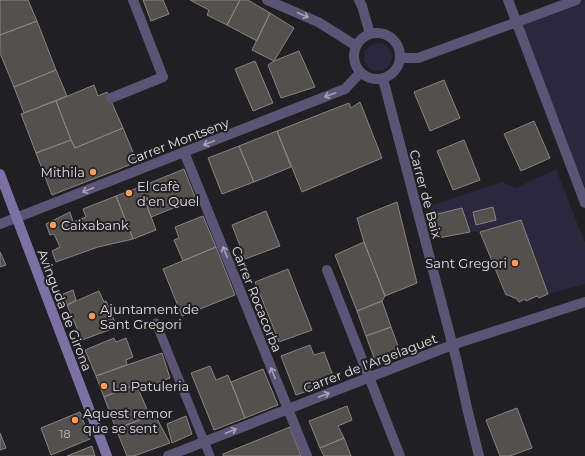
<svg xmlns="http://www.w3.org/2000/svg" width="585" height="456" font-family="Montserrat,sans-serif">
  <style>
    .green { fill: #2b273e }
    .building { fill: #53504d; stroke: #888482 }
    .lines { fill: none; stroke-linecap: round; stroke-linejoin: round }
    .service { stroke: #5a5475; stroke-width: 9 }
    .minor { stroke: #5a5475; stroke-width: 10 }
    .secondary { stroke: #7b71a5; stroke-width: 10 }
    .oneway { stroke: #a5a2b2 }
    .poi-dot { fill: #fd9c56; stroke: #201f23; stroke-width: 1.5 }
    .labels { text-anchor: middle; stroke-width: 4; stroke-linejoin: round; paint-order: stroke }
    .number-label { font-size: 11px; fill: #bebdbe }
    .street-label { font-size: 13px; fill: #e2e1e4; stroke: #201f23 }
    .poi-label { font-size: 13px; fill: #e2e1e4; stroke: #201f23; text-anchor: start }
  </style>
  <rect width="100%" height="100%" fill="#201f23"/>
  <path class="green" d="M576,0H585V187L517,22Z
    M364 57a14 14 0 1 1 28 0a14 14 0 1 1-28 0Z
    M556,169L585,243V284L548,294L521,220L480,232H470L462,208L433,215L430,206L502,182L516,188Z"/>
  <path class="building" d="M0,0H28L37,21L0,35Z
    M143,0H163L169,14L151,21Z
    M190,0H240L227,25L207,15L209,10Z
    M240,0H248L270,13L257,41L227,25Z
    M270,13L294,28L274,61L252,50Z
    M37,21L56,70L14,87L0,53V35Z
    M299,51L315,87L281,98L268,65L274,61Z
    M255,61L273,103L253,111L235,69Z
    M56,70L67,96L24,113L14,87Z
    M444,80L460,118L430,131L414,92Z
    M94,85L98,96L107,92L123,128L75,148L71,140L56,101Z
    M56,101L71,140L36,153L21,114Z
    M360,102L382,158L302,192L277,131L349,103L351,108Z
    M534,121L550,158L521,171L504,134Z
    M123,128L137,162L52,195L36,153L71,140L75,148Z
    M277,131L291,167L254,182L239,146Z
    M464,140L480,180L453,190L437,151Z
    M239,146L254,182L222,194L208,158Z
    M184,169L196,199L151,217L140,187Z
    M140,187L156,230L133,239L116,196Z
    M116,196L133,239L98,247L56,262L52,251L60,247L54,234L50,235L46,224L70,212L73,222L86,217L83,209Z
    M397,202L417,283L385,296L364,242L357,218Z
    M493,207L496,220L476,225L473,212Z
    M462,208L470,232L438,238L433,215Z
    M266,211L280,246L245,259L232,225Z
    M203,216L216,247L183,261L174,240L179,238L175,227Z
    M521,220L548,294L539,298L537,296L526,301L525,299L519,302L517,299L508,295H506L480,232Z
    M364,242L385,296L382,301L357,311L335,255Z
    M216,247L235,295L182,316L163,269Z
    M0,252L6,265L0,267Z
    M288,269L312,330L279,342L255,282Z
    M73,290L76,300L67,305L63,294Z
    M99,291L104,302L106,301L117,327L82,340L67,305Z
    M382,301L391,327L366,336L357,311Z
    M391,327L401,354L376,363L366,336Z
    M114,338L116,342L126,338L133,357L126,360L127,365L96,376L85,350Z
    M310,345L314,355L324,352L335,381L296,395L281,356Z
    M162,353L170,378L138,390L136,384L104,397L96,376L127,365Z
    M210,366L216,380L228,375L245,418L214,430L191,373Z
    M263,369L278,405L245,418L231,382Z
    M136,384L150,416L116,429L104,397Z
    M347,406L352,420L338,426L344,438L320,448L309,421Z
    M517,408L532,448L510,456H500L486,420Z
    M80,412L90,439L51,455L41,428Z
    M150,416L156,417L170,443L134,456H127L116,429Z
    M186,416L192,434L172,443L167,424Z
    M290,427L301,456H223V454Z
    M0,433L6,448L0,450Z
    M344,438L351,456H324L320,448Z
    M92,446L95,456H67Z"/>
  <g class="lines">
    <path class="service" d="M156,323L210,456"/>
    <path class="minor" d="M267,0L318,22L339,35L356,46
      M359,0L362,6L370,34
      M508,0L585,203
      M354 56a23 23 0 1 1 46 0a23 23 0 1 1-46 0Z
      M400,58H418L517,22L576,0
      M383,79L457,362L467,408L479,456
      M111,98L163,77L133,0
      M184,152L307,456
      M0,224L345,89L360,73
      M327,270L400,456
      M168,456L452,345L585,302"/>
    <path class="secondary" d="M0,174L107,456"/>
  </g>
  <defs><path id="oneway-shaft" d="M-6 0H5M1.5-3L5.5 0L1.5 3" fill="none" stroke-width="1.6" stroke-linecap="round" stroke-linejoin="round"/></defs>
  <g class="oneway">
    <use href="#oneway-shaft" transform="translate(303 15) rotate(23)"/>
    <use href="#oneway-shaft" transform="translate(330 95) rotate(159)"/>
    <use href="#oneway-shaft" transform="translate(209 143) rotate(159)"/>
    <use href="#oneway-shaft" transform="translate(88 190) rotate(158)"/>
    <use href="#oneway-shaft" transform="translate(225 252) rotate(-112)"/>
    <use href="#oneway-shaft" transform="translate(273 373) rotate(-112)"/>
    <use href="#oneway-shaft" transform="translate(324 395) rotate(-21)"/>
    <use href="#oneway-shaft" transform="translate(231 431) rotate(-21)"/>
  </g>
  <g class="poi-dot">
    <circle cx="93" cy="172" r="4"/>
    <circle cx="129" cy="193" r="4"/>
    <circle cx="53" cy="225" r="4"/>
    <circle cx="515" cy="263" r="4"/>
    <circle cx="92" cy="316" r="4"/>
    <circle cx="104" cy="386" r="4"/>
    <circle cx="75" cy="420" r="4"/>
  </g>
  <g class="labels">
    <g class="number-label">
      <text x="65" y="438">18</text>
    </g>
    <g class="street-label">
      <text transform="translate(178 141) rotate(-21)" y="5">Carrer Montseny</text>
      <text transform="translate(426 194) rotate(75)" y="5">Carrer de Baix</text>
      <text transform="translate(257 299) rotate(68)" y="5">Carrer Rocacorba</text>
      <text transform="translate(65 310) rotate(69)" y="5">Avinguda de Girona</text>
      <text transform="translate(370 363) rotate(-21)" y="5">Carrer de l'Argelaguet</text>
    </g>
    <g class="poi-label">
      <text x="85" y="177" text-anchor="end">Mithila</text>
      <text x="137" y="191">El cafè<tspan x="137" dy="15">d'en Quel</tspan></text>
      <text x="61" y="230">Caixabank</text>
      <text x="507" y="268" text-anchor="end">Sant Gregori</text>
      <text x="100" y="314">Ajuntament de<tspan x="100" dy="15">Sant Gregori</tspan></text>
      <text x="112" y="391">La Patuleria</text>
      <text x="83" y="418">Aquest remor<tspan x="83" dy="15">que se sent</tspan></text>
    </g>
  </g>
</svg>
